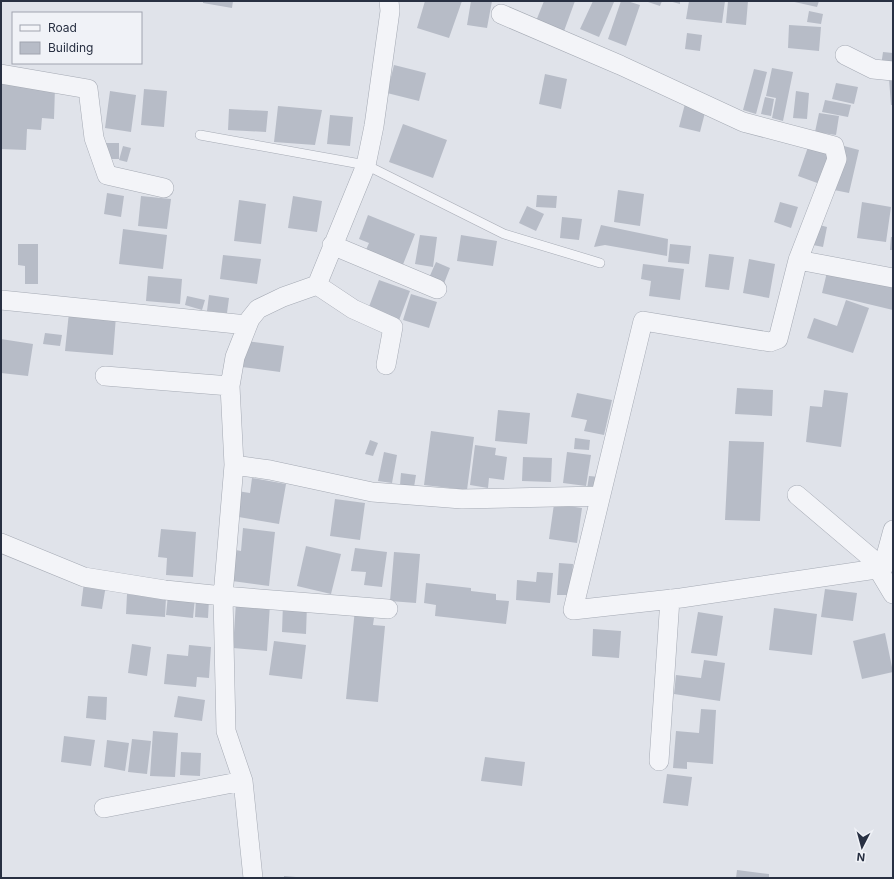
<svg xmlns="http://www.w3.org/2000/svg" width="894" height="879" font-family="Inter,sans-serif">
  <style>
    .building { fill: #b7bcc7 }
    .lines { fill: none; stroke-linecap: round; stroke-linejoin: round }
    .lane-casing { stroke: #a5aab4; stroke-width: 10 }
    .street-casing { stroke: #a5aab4; stroke-width: 20 }
    .lane { stroke: #f3f4f8; stroke-width: 9 }
    .street { stroke: #f3f4f8; stroke-width: 19 }
  </style>
  <rect width="100%" height="100%" fill="#e0e3ea"/>
  <path class="building" d="M203,1H233L232,8L203,3Z
    M425,1H462L449,38L417,28Z
    M471,1H492L487,28L467,25Z
    M544,1H575L564,31L536,21Z
    M593,1L614,2L599,37L580,29Z
    M621,1H627L640,5L626,46L608,39Z
    M645,1H662L660,6Z
    M669,1H680V4Z
    M689,1H725L722,23L686,19Z
    M728,1H748L746,25L726,23Z
    M790,1H819L817,7Z
    M809,11L823,14L821,24L807,22Z
    M789,25L821,27L819,51L788,48Z
    M687,33L702,35L700,51L685,49Z
    M883,52L893,53V68L881,66Z
    M394,65L426,73L419,101L387,93Z
    M772,68L793,72L783,121L772,118L776,98L766,96Z
    M754,69L767,72L756,114L743,110Z
    M545,74L567,79L561,109L539,104Z
    M889,79H893V105H891Z
    M1,83L55,87L54,119L42,118L41,130L27,129L26,150L1,149Z
    M836,83L858,87L854,104L832,99Z
    M144,89L167,91L164,127L141,125Z
    M110,91L136,95L131,132L105,128Z
    M796,91L809,93L807,119L793,118Z
    M687,96L708,101L700,132L679,127Z
    M765,97L774,99L771,116L761,114Z
    M825,100L851,105L848,117L822,112Z
    M278,106L322,110L315,145L274,142Z
    M229,109L268,111L266,132L228,130Z
    M819,113L839,116L836,135L815,132Z
    M330,115L353,117L350,146L327,144Z
    M403,124L447,140L433,178L389,162Z
    M106,143H119V159H105Z
    M123,146L131,148L127,162L119,160Z
    M844,146L859,150L849,193L834,190Z
    M808,147L830,155L820,184L798,176Z
    M618,190L644,194L640,226L614,222Z
    M107,193L124,196L121,217L104,214Z
    M537,195L557,196L556,208L536,207Z
    M141,196L171,199L167,229L138,226Z
    M293,196L322,201L317,232L288,228Z
    M239,200L266,204L261,244L234,241Z
    M780,202L798,207L791,228L774,222Z
    M862,202L891,207L886,242L857,238Z
    M527,206L544,214L536,231L519,223Z
    M368,215L415,234L402,267L365,252L369,243L359,239Z
    M562,217L582,219L579,240L560,238Z
    M808,222L827,227L823,247L803,243Z
    M601,225L668,239L667,256L605,245L594,247Z
    M123,229L167,235L163,269L119,264Z
    M420,235L437,237L433,267L415,264Z
    M461,235L497,241L493,266L457,261Z
    M891,237H893V250H890Z
    M18,244H38V284H25V266L18,265Z
    M670,244L691,246L689,264L668,262Z
    M709,254L734,257L729,290L705,287Z
    M223,255L261,259L257,284L220,279Z
    M749,259L775,264L769,298L743,293Z
    M436,262L450,268L443,286L428,280Z
    M643,264L684,269L680,300L649,296L651,281L641,279Z
    M828,268L893,283V310L822,293Z
    M148,276L182,279L180,304L146,301Z
    M379,280L410,291L398,323L367,312Z
    M411,294L437,302L429,328L403,320Z
    M209,295L229,298L227,313L207,311Z
    M187,296L205,300L202,310L185,305Z
    M846,300L869,308L853,353L807,338L814,318L837,326Z
    M69,312L116,316L113,355L65,351Z
    M45,333L62,335L60,346L43,344Z
    M1,339L33,344L28,376L1,373Z
    M246,341L284,346L280,372L242,367Z
    M737,388L773,390L772,416L735,414Z
    M824,390L848,393L841,447L806,442L810,406L822,407Z
    M577,393L612,400L604,435L584,431L587,420L571,417Z
    M498,410L530,413L527,444L495,441Z
    M431,431L474,437L467,490L424,485Z
    M575,438L590,440L589,450L574,449Z
    M370,440L378,443L373,456L365,454Z
    M729,441L764,442L760,521L725,520Z
    M475,445L496,448L495,455L507,457L504,480L489,478L488,488L470,485Z
    M384,452L397,455L392,483L378,481Z
    M567,452L591,455L586,486L563,483Z
    M523,457L552,458L551,482L522,481Z
    M401,473L416,475L414,487L400,485Z
    M589,476L600,477L597,491L587,489Z
    M252,478L286,484L279,524L233,516L237,491L250,493Z
    M335,499L365,503L360,540L330,536Z
    M554,504L582,508L577,543L549,539Z
    M243,528L275,532L269,586L232,581L236,550L241,551Z
    M161,529L196,532L193,577L166,575L167,558L158,557Z
    M306,546L341,554L331,594L297,586Z
    M355,548L387,552L382,587L364,585L366,572L351,571Z
    M394,552L420,554L416,603L390,601Z
    M559,563L573,564L571,595H557Z
    M537,572L553,573L550,603L516,600L517,580L536,582Z
    M84,582L106,585L102,609L81,606Z
    M426,583L471,588V591L496,594V600L509,601L506,624L435,616L436,605L424,603Z
    M825,589L857,593L853,621L821,617Z
    M127,594L166,597L165,617L126,614Z
    M168,595L195,598L193,618L166,615Z
    M196,598L209,599L208,618L195,617Z
    M236,602L270,604L267,651L233,648Z
    M283,603L307,604L306,634L282,632Z
    M774,608L817,614L812,655L769,650Z
    M355,609L375,611L373,625L385,626L378,702L346,699Z
    M698,612L723,616L717,656L691,653Z
    M593,629L621,631L619,658L592,656Z
    M885,633L893,672L862,679L853,641Z
    M274,641L306,645L302,679L269,675Z
    M132,644L151,647L147,676L128,673Z
    M189,645L211,647L209,678L197,677L196,687L164,684L167,654L188,656Z
    M704,660L725,663L720,701L674,694L676,675L701,678Z
    M88,696L107,697L106,720L86,718Z
    M178,696L205,700L202,721L174,717Z
    M701,709L716,710L713,764L687,762V769L673,768L676,731L699,733Z
    M153,731L178,733L175,777L150,776Z
    M64,736L95,740L91,766L61,762Z
    M132,739L151,741L147,774L128,772Z
    M107,740L129,743L125,771L104,767Z
    M181,752L201,753L200,776L180,775Z
    M485,757L525,762L522,786L481,781Z
    M667,774L692,777L688,806L663,803Z
    M737,870L769,874V878H736Z
    M284,876L296,877V878H284Z"/>
  <g class="lines">
    <g class="lane-casing">
      <path id="lane" d="M200,135L366,165L504,234L600,263"/>
    </g>
    <g class="street-casing">
      <path id="street" d="M501,14L620,65L743,122L834,146L837,159L798,260L778,339L770,342L643,321L573,610L681,598L883,568
        M845,55L873,69L893,71
        M1,74L88,89L94,138L107,175L164,188
        M332,245L437,289
        M798,260L893,278
        M317,285L353,309L393,327L386,365
        M1,300L247,325
        M105,376L230,386
        M234,465L270,470L372,492L462,499L600,496
        M797,495L883,568
        M893,530L881,574L893,594
        M1,543L84,577L165,590L223,596L388,609
        M659,761L670,599
        M104,808L243,781
        M253,878L243,781L226,731L223,596L234,465L230,386L235,357L250,319L258,309L283,297L317,285L366,165L374,126L390,11L389,1"/>
    </g>
    <use href="#lane" class="lane"/>
    <use href="#street" class="street"/>
  </g>
  <rect width="894" height="879" fill="none" stroke="#283042" stroke-width="4"/>
  <rect x="12" y="12" width="130" height="52" fill="#f0f2f7" stroke="#a0a4af"/>
  <rect x="20" y="25" width="20" height="6" fill="#f3f4f8" stroke="#a0a4af"/>
  <text x="48" y="32" font-size="12" fill="#283042">Road</text>
  <rect x="20" y="42" width="20" height="12" fill="#b7bcc7" stroke="#a0a4af"/>
  <text x="48" y="52" font-size="12" fill="#283042">Building</text>
  <g transform="translate(862 847) rotate(186)" stroke="#f0f2f7" stroke-width="3" paint-order="stroke">
  <path d="M0-3L7 15L0 10L-7 15Z" fill="#283042"/>
  <text y="-6" font-size="11" font-weight="bold" text-anchor="middle" fill="#283042">N</text>
  </g>
</svg>
